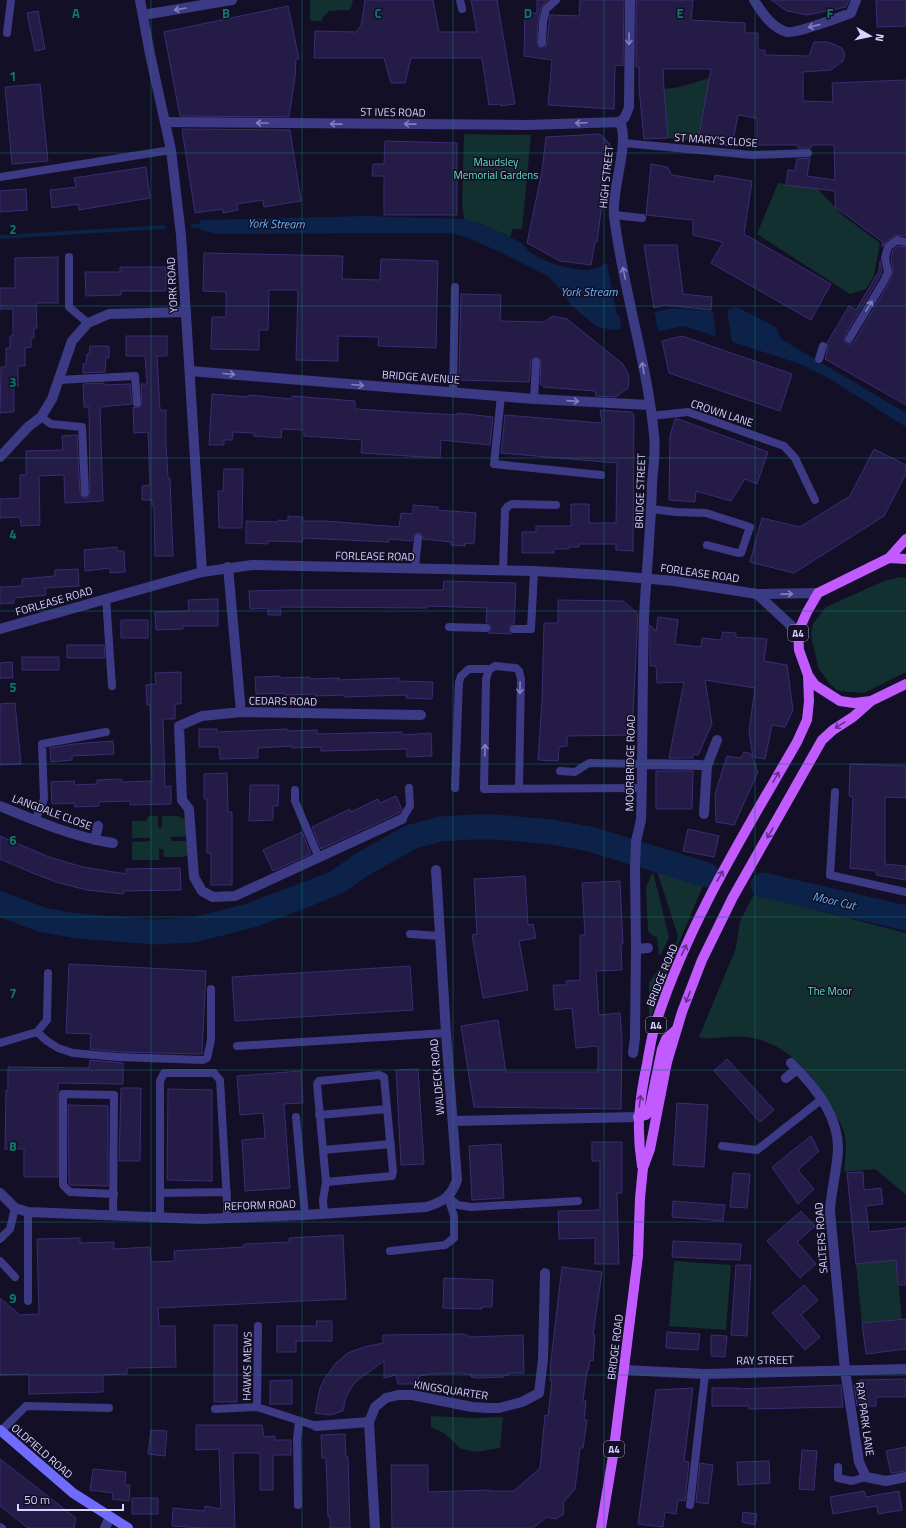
<svg xmlns="http://www.w3.org/2000/svg" width="906" height="1528" font-family="'Titillium Web',sans-serif">
  <style>
    .green { fill: #12302f }
    .water { fill: #0c2248 }
    .pier { fill: #130f26 }
    .lines { fill: none; stroke-linecap: round; stroke-linejoin: round }
    .stream { stroke: #0c2248; stroke-width: 4 }
    .river { stroke: #0c2248; stroke-width: 25 }
    .building { fill: #241b47; stroke: #3b2d73 }
    .service { stroke: #3d3a85; stroke-width: 8 }
    .minor { stroke: #3d3a85; stroke-width: 10 }
    .tertiary { stroke: #3d3a85; stroke-width: 10 }
    .secondary { stroke: #6f6bff; stroke-width: 10 }
    .primary { stroke: #c25bff; stroke-width: 10 }
    .oneway { stroke: #837fbc }
    .oneway2 { stroke: #623188 }
    .grid { fill: none; stroke: #0f766e; stroke-width: 1; stroke-opacity: 0.55 }
    .labels { text-anchor: middle; stroke-width: 3; stroke-linejoin: round; paint-order: stroke }
    .shield { fill: #130f26; stroke: #9e99be; stroke-width: 1 }
    .shield-label { font-size: 10px; font-weight: bold; fill: #d9d4ff }
    .street-label { font-size: 11px; fill: #d9d4ff; stroke: #130f26 }
    .park-label { font-size: 11px; fill: #5fe0c0; stroke: #130f26 }
    .water-label { font-size: 12px; font-style: italic; fill: #62b6ff; stroke: #130f26 }
    .grid-label { font-size: 13px; text-anchor: middle; font-weight: bold; fill: #0f766e; stroke: #130f26; stroke-width: 3; stroke-linejoin: round; paint-order: stroke }
  </style>
  <rect width="100%" height="100%" fill="#130f26"/>
  <path class="green" d="M310,0H353L351,8L349,10L329,11L322,18V21H312L310,19Z
    M710,78L698,141L668,138L664,89L679,87Z
    M464,134L531,135L522,229H513L510,237L481,224L464,219L462,203Z
    M778,183L818,189L842,215L880,243L874,276L866,289L850,294L757,234Z
    M901,577L906,578V672L864,693L838,691L830,684L819,669L811,636L813,624L826,607L884,581Z
    M148,816H158V828L162,827V816H178L186,820L190,836L171,837V841H190L191,854L182,857H164L163,849H159V860H132V842L150,841V838H132V821H146Z
    M657,860L708,874L669,966L651,1017L649,1015V983L675,946L678,936L656,868Z
    M653,872L669,937L661,954L659,955L657,937L653,936L648,931L646,887Z
    M754,894L906,933V1195L875,1169L844,1172C845,1161 847,1147 845,1136C843,1127 838,1119 833,1111C815,1076 786,1040 744,1037C729,1035 714,1041 699,1037L736,948L740,921Z
    M896,1260L902,1319L862,1323L856,1264Z
    M674,1261L731,1265L726,1330L669,1326Z
    M431,1416L473,1418L503,1417L500,1448L476,1452L461,1449L445,1434L431,1427Z"/>
  <path class="water" d="M366,216L464,219L481,224L522,243C530,259 575,273 592,269C597,268 602,265 607,263L617,315L655,312L673,308L725,312L734,307H737L776,327L781,339L906,413V427L830,379L800,364L684,326L659,331L620,329L613,330L597,327L586,318L570,304L559,288L549,277L498,251L465,237L451,233L218,234L200,230V220Z"/>
  <path class="pier" d="M713,309H727L732,343L716,339Z
    M654,310L658,331H622L619,312Z"/>
  <g class="lines">
    <path class="stream" d="M193,226L205,225
      M0,237L164,227"/>
    <path class="river" d="M763,885L906,918
      M0,904L43,920L77,926L155,932L194,930L252,915L310,893L337,882L363,864L411,837L441,829L471,827H497L551,832L590,839L707,875"/>
  </g>
  <path class="building" d="M365,0H433L439,32H477L471,0H497L515,104L501,106V104L489,105L482,58H411L405,83H391L384,58H314L315,31L356,32L361,26Z
    M537,0H548L541,7L538,22L537,43L539,47L542,48H545L547,44L550,15L579,16L580,0H624L623,66L615,65L614,109L548,105L552,60L524,56L525,13H537Z
    M636,0H693L691,20L745,23V33H758V50H765V55L809,56L814,42H828L842,48L845,54L843,61L831,70L803,72V101L833,102L832,83L906,80V236L895,235L885,243L882,247L883,242L835,207V191L786,185L788,170L795,171L797,159L810,158L807,176L835,180L834,145H811V148H798V145H757V118L738,115L732,146L698,141L711,69H663L664,89L668,138L644,139L639,88V67H636Z
    M771,0H849L846,7L807,15L787,11Z
    M876,0H906V26L877,27Z
    M288,6L299,59H296L295,77L289,117L180,116L164,32Z
    M38,11L45,49L35,51L27,13Z
    M40,84L48,161L12,164L5,87Z
    M182,129L290,130L301,201L264,207L263,200L237,204L238,210L223,213V209L195,213Z
    M600,134L610,144L597,242H595L591,265L560,261L527,243L542,171L546,137Z
    M385,141L457,143V215H384V176H372L373,164H384Z
    M651,164L667,167L672,175L714,182L715,175L752,181L744,234L831,284L811,320L711,263L723,242L693,235V220L646,215Z
    M146,167L150,198L79,210L78,204L52,208L50,190L76,187L74,178Z
    M26,189L27,210L0,212V191Z
    M644,245H677L683,294L712,297L711,310L665,305L654,308Z
    M898,246L906,247V405L825,359L828,347L827,343L849,306L856,310L879,271L880,261L882,271L879,278L844,337V341L847,344H851L854,342L889,283L893,271L891,258L893,250Z
    M204,253L343,256L342,279L380,280L381,259L438,261L436,348L378,346L379,337L338,336V361L296,360L298,290H269L268,330H259V350L211,349L212,317H226V292L203,291Z
    M58,257V303H36L37,328H34V338H31V347L25,348V366H18V386H14V412L0,413L1,367H6V348H10V336H13V309H0V288H15V258Z
    M120,267H166V291H121V295L86,296L85,272H120Z
    M461,294L501,295L500,321L544,322L553,316L567,319L623,364L629,376L628,388L616,397L596,396L595,391L544,387L540,384L541,360L536,357L532,359L531,361L529,382L459,380Z
    M126,336H167V356H157L160,410H166V444L168,478H170L173,556H155L154,506H152V500H142V486L150,485L148,432L134,433L133,407L138,408L142,405L141,384H147L145,356H126Z
    M682,336L792,374L780,411L669,373L662,341Z
    M90,346H109V358L106,357L105,372L83,373V364H86L87,354H89Z
    M104,383V385L130,384L132,404L100,407L103,501L65,503L64,475L39,476L40,525L21,526L20,517L0,518V499L20,498V475H26V451L63,450L62,436L77,435L80,494L83,498H86L90,496L89,407H84L83,384Z
    M212,394L249,397V395L292,399V396L355,401V409L457,415V413L493,417L490,445L441,440L440,458L361,453L362,440L304,436V430L282,429L281,438L254,436V433L233,432L232,440H224V445H209Z
    M600,410L632,412L634,416L633,551L616,550V544H579V547H569V549H554V553H522V532H536V526H571V504H589V523H616L617,463L501,453L505,415L602,423Z
    M675,419H678L768,452L757,484L745,479L731,501L696,491L695,502L669,500L670,436Z
    M874,449L906,465V474L884,516L794,573L750,562L762,518L800,527L850,496Z
    M224,469H243L242,528H219L218,491H223Z
    M413,505L438,507V510L476,513L474,544L465,543V546L451,545V542L423,539L422,534L418,533L413,535L412,541L389,539V542L303,538L302,542L268,541V544L246,543V521L278,522V520L288,521V516L303,517V521H326L399,527L401,513L413,514Z
    M117,547V551H124L125,572L110,573V568L85,571L84,550Z
    M78,569L79,586L45,588L46,595L14,598V603L0,604V587L22,586V579L55,576V570Z
    M444,581L516,583L514,624H511L509,629L511,634L488,633L491,628L489,624L486,622L487,608L427,606V608L280,607L281,615H268V608L250,609L249,591L292,590H443Z
    M218,599V626H183V629L156,630L155,612L189,611L188,600Z
    M558,600L623,601L638,614L632,735L567,736V746L559,747L558,761L538,760L542,701L544,623H558Z
    M658,617L678,620L675,644L701,647L702,638L721,640L723,632L736,633V637L767,639L764,661L787,665L793,710L785,727L772,725L765,759L753,757L749,731L755,688L705,680L712,724L698,755L693,754V758H669L684,682L657,683L656,666H650V625L656,631Z
    M121,620H148V638H121Z
    M67,645H104L105,658H67Z
    M22,657H59V670H22Z
    M12,662L13,678H0V663Z
    M181,672V704H175V719H163L165,787L171,786V804L130,805V801L99,802V806L75,807L74,803L52,804L51,782L74,781L75,785L97,784V780L121,779L122,782L152,781L150,705H147L146,685L156,684L155,673Z
    M280,676V678L310,677V679L339,678V680L399,678V681L433,682L432,699L406,698L407,695L344,697V695L315,696V694L285,695V693L256,694L255,677Z
    M15,703L21,764L0,765V704Z
    M199,729H217V732L287,729V731L317,730V734L402,732V735L431,733L432,756L407,757V749L321,751V747L292,748V746L258,748V758L220,759L219,747H199Z
    M113,741L114,754L72,756V760L51,762L50,748L74,744Z
    M744,752L751,754L758,772L734,825L716,822L715,794L727,756L741,758Z
    M850,764L906,766V798L885,797V864L906,866V880L876,875V871L850,868L853,797L849,796Z
    M656,771H693L692,809H656Z
    M227,773L228,812H232V885H211V853H207V799H204V774Z
    M250,785H279L278,806H273V820L249,821Z
    M396,796L402,809L399,813L321,849L312,827L350,809L351,812L378,799L380,803Z
    M688,829L719,836L714,857L683,851Z
    M302,832L311,854L273,871L263,850Z
    M0,836L49,857L83,867L126,874V869L180,868L181,890L124,891L123,894L87,890L59,883L35,874L0,859Z
    M525,876L528,925L533,924L536,938L519,941L528,990L483,998L472,935L477,934L474,879Z
    M620,881L623,944H621L622,970L596,971L599,1015L620,1013L622,1038L621,1109L474,1107L461,1026L498,1020L506,1072H598V1046L576,1048L572,1008L555,1010L553,985H567L566,981L580,980V935H585L582,883Z
    M69,964L206,971L202,1054L118,1052L90,1049L91,1034L66,1033Z
    M410,966L413,1010L235,1021L232,977Z
    M727,1059L774,1110L760,1122L714,1071Z
    M90,1060L123,1063V1084L58,1083V1177H24V1149H5L6,1090H8V1067L89,1068Z
    M418,1069L424,1164L401,1165L396,1070Z
    M301,1071L303,1103L284,1104L290,1188L245,1191L242,1140L265,1138L263,1113L240,1115L237,1076Z
    M121,1088H141L140,1161H119Z
    M168,1089L212,1090V1181L167,1180Z
    M677,1103L708,1105L704,1167L673,1165Z
    M68,1105L108,1106V1186L71,1185L69,1183Z
    M811,1136L819,1151L798,1170L814,1189L798,1204L772,1167Z
    M592,1142H622V1193H617L619,1264H595V1238L559,1239L558,1211L600,1210V1161H592Z
    M501,1144L504,1198L472,1200L469,1146Z
    M863,1172L864,1190L881,1188L883,1204L866,1206L869,1232L906,1228V1285H898L896,1260L856,1264L847,1173Z
    M733,1173L750,1174L747,1208L730,1207Z
    M673,1201L725,1205L723,1221L672,1217Z
    M801,1211L815,1226L797,1242L816,1264L800,1278L767,1241Z
    M343,1235L346,1299L158,1308L159,1326H175L176,1367L127,1368V1374L103,1375V1392L29,1394V1374L0,1375V1298L20,1315L39,1314L37,1239L80,1238V1243L114,1242V1249L150,1247L151,1262L175,1261L174,1251L244,1247V1244L290,1242L289,1238Z
    M673,1241L741,1244L740,1260L672,1257Z
    M736,1265H751L747,1336L731,1335Z
    M562,1267L602,1272L593,1335H595L593,1361L590,1360L588,1371H587L583,1401H586L584,1420H587L583,1448H580L575,1489L563,1503L564,1509L563,1515L555,1519L547,1517L533,1528H392L391,1465H428V1492L489,1490V1491H514L540,1468L545,1415L548,1416L552,1381H550L551,1369H550Z
    M444,1278L493,1280L492,1307H482V1309L443,1308Z
    M804,1285L818,1300L801,1315L820,1337L805,1350L772,1313Z
    M906,1319V1349L866,1354L862,1323Z
    M316,1321H332V1341H296V1352H277V1326H317Z
    M214,1325H237V1402H214Z
    M667,1332L700,1334L698,1350L666,1348Z
    M464,1334L470,1337L523,1335L524,1373H509V1375H504V1377L477,1378L471,1377V1374H464V1373L431,1374L419,1376L417,1384H398L396,1375L384,1378V1361L358,1380L353,1385L346,1397L343,1411L330,1415L315,1413L320,1388L325,1378L336,1363L348,1353L364,1347L383,1343V1335Z
    M711,1335L727,1336L725,1357L711,1356Z
    M906,1379V1397H876V1406H857L854,1385H856L860,1380Z
    M292,1380V1404H270V1381Z
    M841,1385L843,1407L749,1409V1406H712V1388H738V1389Z
    M693,1388L684,1461L689,1462L685,1501L678,1500L676,1514L665,1512L663,1527L638,1524L656,1390Z
    M196,1425H262L264,1437L275,1436V1440H291V1455H273V1490H260V1453H233L235,1528H202L172,1526L173,1508L204,1511L205,1506L221,1509L219,1449L196,1450Z
    M151,1430L167,1431L165,1456L148,1454Z
    M345,1434L346,1457H348L350,1528H330V1517H328L326,1458H322L321,1435Z
    M906,1447V1471L891,1473L886,1451Z
    M802,1450L817,1451L814,1490L799,1489Z
    M0,1459L76,1518L74,1528H28L0,1506Z
    M769,1461L770,1483L738,1485L737,1462Z
    M700,1463L713,1465L708,1504L696,1502Z
    M93,1469L126,1472L125,1485H130L129,1501L112,1499L113,1493L90,1490Z
    M864,1491L866,1497L899,1491L902,1510L878,1514L877,1506L833,1514L830,1497Z
    M132,1498H158V1514H132Z
    M743,1512L757,1514L755,1525L742,1522Z"/>
  <g class="lines">
    <path class="service" d="M460,0L462,9
      M7,33L11,0
      M542,43L543,22L546,9L556,0
      M623,143L752,155L808,153
      M0,177L171,150
      M614,215L642,218
      M69,257V307L88,323
      M849,339L884,281L888,272L885,258L888,247L897,240L906,242
      M819,359L823,346
      M58,380L135,376L137,403
      M453,392L455,287
      M501,396L494,464L601,475
      M534,399L536,362
      M651,416L688,412L784,446L795,458L815,500
      M41,417L51,424L82,427L85,493
      M651,509L676,512L706,513L750,527L741,553H738L707,545
      M415,568L418,538
      M503,570L505,510L508,506L512,504L556,505
      M106,598L112,686
      M449,627L486,628
      M514,629H531L534,571
      M560,771L575,772L589,763L642,764
      M455,788L459,682L461,676L469,669H490
      M519,789L521,679L519,671L516,668L495,666L489,670L486,679L484,789L642,788
      M295,790V801L319,858
      M835,792L830,875L906,892
      M402,819L410,806L409,788
      M35,821L44,799L42,744L106,732
      M410,934L440,936
      M37,1032L47,1041L58,1048L73,1053L118,1057L203,1060L207,1058L211,1040V989
      M0,1043L37,1032L47,1020L48,973
      M237,1046L446,1033
      M319,1115L387,1109
      M296,1117L305,1215
      M722,1146L757,1150L822,1099
      M323,1150L391,1144
      M160,1193L227,1192
      M448,1197L458,1205L471,1207L578,1201
      M28,1212V1301
      M324,1213L323,1200L326,1182L392,1176L393,1171L384,1077L379,1075L319,1081L317,1084L326,1182
      M113,1216L114,1095L63,1094V1185L70,1192L114,1194
      M160,1217V1081L164,1073H214L220,1080L227,1202V1218
      M0,1239L10,1229L15,1208
      M390,1251L445,1245L454,1238V1216L448,1197
      M0,1261L15,1277
      M257,1407L258,1326
      M215,1409L257,1407L316,1426
      M1,1431L26,1406L109,1408
      M838,1467V1478L852,1481L866,1477
      M298,1505L297,1439L299,1422
      M690,1505L705,1374
      M0,1527L2,1528"/>
    <path class="minor" d="M754,0C762,13 772,28 787,32C796,34 840,17 851,13L856,0
      M143,15L232,0
      M166,122L527,125L620,122
      M620,122C630,143 611,190 614,216C623,290 647,361 654,435C656,451 653,468 652,484C651,529 646,574 644,618C642,685 643,753 641,820L636,841L635,868L636,949L635,1038L633,1053
      M620,122L625,117L629,107L630,0
      M190,371L534,399L650,405
      M0,457L28,427L41,417L52,399L72,341L88,323L109,314L186,312
      M228,567L241,712L421,715
      M241,712L202,716L179,726L182,800L189,809L194,877L202,891L213,897L235,896L402,819
      M642,764L700,765L707,766
      M0,806C36,821 74,837 113,843
      M704,814L707,766L717,740
      M95,840L98,826
      M636,949L648,948
      M791,1063C815,1086 839,1116 838,1150C837,1170 831,1191 830,1211L845,1370L859,1462L866,1477L886,1481L906,1477
      M786,1078L797,1069
      M453,1121L638,1117
      M0,1193L15,1208L28,1212L201,1219L305,1215L426,1207C443,1202 451,1197 457,1180L446,1033L436,870
      M624,1370L705,1374L906,1369
      M316,1426L369,1422
      M105,1528L110,1517
      M375,1528L369,1422L375,1407L386,1398L398,1395H412L472,1407L488,1408H499L522,1402L539,1393L543,1359L545,1273"/>
    <path class="tertiary" d="M140,0L150,54L171,150L181,235L202,572
      M757,594L798,632
      M0,629L202,572L252,565L534,571L606,575L674,581L757,594L818,593"/>
    <path class="secondary" d="M0,1430L73,1493L128,1528"/>
    <path class="primary" d="M889,558L906,539
      M906,559L889,558L818,593L807,612L798,632L799,650L808,675L815,685L840,701L854,703L871,701L906,684
      M638,1117L646,1115L649,1112L662,1049L666,1039L676,1030
      M642,1166C636,1129 639,1101 647,1064C649,1053 651,1040 654,1029C686,926 744,834 797,742L807,720L809,701L808,675
      M601,1528L613,1456L638,1256L640,1198L643,1168L650,1149L667,1062L682,1012L702,960L733,897L822,740L833,730L853,717L871,701"/>
  </g>
  <defs><path id="oneway-shaft" d="M-6 0H5M1.5-3L5.5 0L1.5 3" fill="none" stroke-width="1.6" stroke-linecap="round" stroke-linejoin="round"/></defs>
  <g class="oneway">
    <use href="#oneway-shaft" transform="translate(180 9) rotate(170)"/>
    <use href="#oneway-shaft" transform="translate(814 26) rotate(167)"/>
    <use href="#oneway-shaft" transform="translate(629 39) rotate(91)"/>
    <use href="#oneway-shaft" transform="translate(262 123) rotate(-180)"/>
    <use href="#oneway-shaft" transform="translate(581 123) rotate(178)"/>
    <use href="#oneway-shaft" transform="translate(336 124) rotate(-179)"/>
    <use href="#oneway-shaft" transform="translate(410 124) rotate(-179)"/>
    <use href="#oneway-shaft" transform="translate(624 273) rotate(-102)"/>
    <use href="#oneway-shaft" transform="translate(869 306) rotate(-58)"/>
    <use href="#oneway-shaft" transform="translate(643 368) rotate(-100)"/>
    <use href="#oneway-shaft" transform="translate(229 374) rotate(5)"/>
    <use href="#oneway-shaft" transform="translate(358 385) rotate(5)"/>
    <use href="#oneway-shaft" transform="translate(573 401) rotate(4)"/>
    <use href="#oneway-shaft" transform="translate(787 594) rotate(-1)"/>
    <use href="#oneway-shaft" transform="translate(520 688) rotate(91)"/>
    <use href="#oneway-shaft" transform="translate(485 750) rotate(-89)"/>
  </g>
  <g class="oneway2">
    <use href="#oneway-shaft" transform="translate(840 725) rotate(148)"/>
    <use href="#oneway-shaft" transform="translate(776 777) rotate(-60)"/>
    <use href="#oneway-shaft" transform="translate(770 833) rotate(120)"/>
    <use href="#oneway-shaft" transform="translate(720 876) rotate(-61)"/>
    <use href="#oneway-shaft" transform="translate(684 950) rotate(-65)"/>
    <use href="#oneway-shaft" transform="translate(688 997) rotate(111)"/>
    <use href="#oneway-shaft" transform="translate(640 1101) rotate(-83)"/>
  </g>
  <path class="grid" d="M151,0V1528M302,0V1528M453,0V1528M604,0V1528M755,0V1528M0,153H906M0,306H906M0,458H906M0,611H906M0,764H906M0,917H906M0,1070H906M0,1222H906M0,1375H906"/>
  <g class="labels">
    <g class="shield">
      <rect x="788" y="625" width="20" height="16" rx="3"/>
      <rect x="646" y="1017" width="20" height="16" rx="3"/>
      <rect x="604" y="1441" width="20" height="16" rx="3"/>
    </g>
    <g class="shield-label">
      <text x="798" y="637">A4</text>
      <text x="656" y="1029">A4</text>
      <text x="614" y="1453">A4</text>
    </g>
    <g class="street-label">
      <text transform="translate(393 112) rotate(1)" y="4">ST IVES ROAD</text>
      <text transform="translate(716 140) rotate(4)" y="4">ST MARY'S CLOSE</text>
      <text transform="translate(606 177) rotate(-84)" y="4">HIGH STREET</text>
      <text transform="translate(172 285) rotate(-93)" y="4">YORK ROAD</text>
      <text transform="translate(421 377) rotate(4)" y="4">BRIDGE AVENUE</text>
      <text transform="translate(722 413) rotate(18)" y="4">CROWN LANE</text>
      <text transform="translate(640 491) rotate(-88)" y="4">BRIDGE STREET</text>
      <text transform="translate(375 556) rotate(1)" y="4">FORLEASE ROAD</text>
      <text transform="translate(700 573) rotate(8)" y="4">FORLEASE ROAD</text>
      <text transform="translate(54 601) rotate(-16)" y="4">FORLEASE ROAD</text>
      <text transform="translate(283 701) rotate(1)" y="4">CEDARS ROAD</text>
      <text transform="translate(630 763) rotate(-89)" y="4">MOORBRIDGE ROAD</text>
      <text transform="translate(52 812) rotate(20)" y="4">LANGDALE CLOSE</text>
      <text transform="translate(662 975) rotate(-68)" y="4">BRIDGE ROAD</text>
      <text transform="translate(437 1077) rotate(-95)" y="4">WALDECK ROAD</text>
      <text transform="translate(260 1205) rotate(-2)" y="4">REFORM ROAD</text>
      <text transform="translate(821 1238) rotate(-94)" y="4">SALTERS ROAD</text>
      <text transform="translate(615 1347) rotate(-83)" y="4">BRIDGE ROAD</text>
      <text transform="translate(765 1360) rotate(-1)" y="4">RAY STREET</text>
      <text transform="translate(247 1366) rotate(-89)" y="4">HAWKS MEWS</text>
      <text transform="translate(451 1390) rotate(9)" y="4">KINGSQUARTER</text>
      <text transform="translate(865 1419) rotate(82)" y="4">RAY PARK LANE</text>
      <text transform="translate(42 1451) rotate(41)" y="4">OLDFIELD ROAD</text>
    </g>
    <g class="park-label">
      <text x="496" y="166">Maudsley<tspan x="496" dy="13">Memorial Gardens</tspan></text>
      <text x="830" y="995">The Moor</text>
    </g>
    <g class="water-label">
      <text transform="translate(276 224) rotate(1)" y="4">York Stream</text>
      <text x="589" y="296">York Stream</text>
      <text transform="translate(834 901) rotate(13)" y="4">Moor Cut</text>
    </g>
  </g>
  <g class="grid-label">
    <text x="76" y="18">A</text>
    <text x="226" y="18">B</text>
    <text x="378" y="18">C</text>
    <text x="528" y="18">D</text>
    <text x="680" y="18">E</text>
    <text x="830" y="18">F</text>
    <text x="13" y="81">1</text>
    <text x="13" y="234">2</text>
    <text x="13" y="387">3</text>
    <text x="13" y="539">4</text>
    <text x="13" y="692">5</text>
    <text x="13" y="845">6</text>
    <text x="13" y="998">7</text>
    <text x="13" y="1151">8</text>
    <text x="13" y="1303">9</text>
  </g>
  <g transform="translate(870 36) rotate(99)" stroke="#130f26" stroke-width="3" paint-order="stroke">
  <path d="M0-3L7 15L0 10L-7 15Z" fill="#d9d4ff"/>
  <text y="-6" font-size="11" font-weight="bold" text-anchor="middle" fill="#d9d4ff">N</text>
  </g>
  <path d="M18 1504v6h105v-6" fill="none" stroke="#d9d4ff" stroke-width="2"/>
  <text x="24" y="1504" font-size="12" fill="#d9d4ff" stroke="#130f26" stroke-width="3" paint-order="stroke">50 m</text>
</svg>
